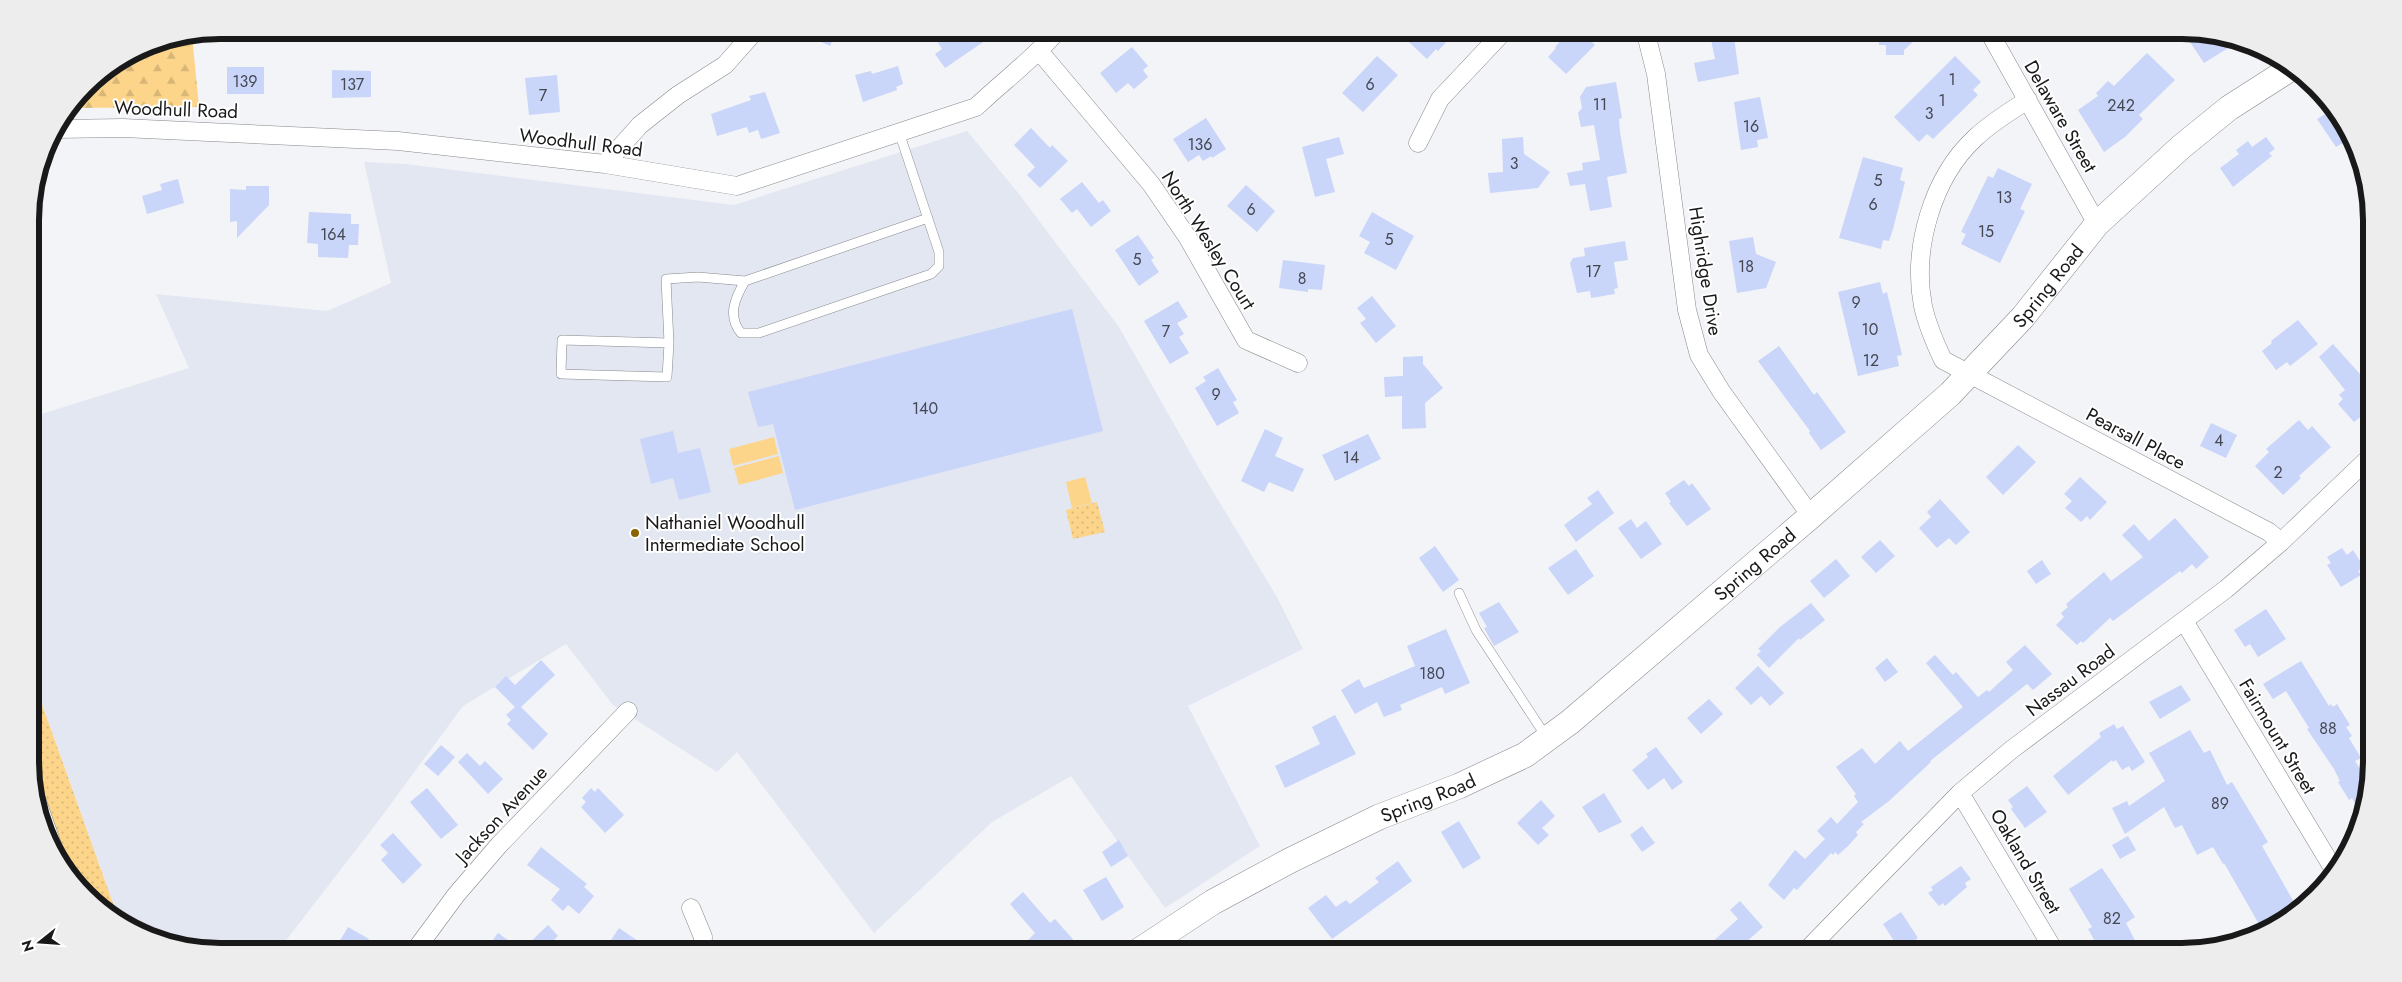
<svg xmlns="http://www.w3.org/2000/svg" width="2402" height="982" font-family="Jost,sans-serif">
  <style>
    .built { fill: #e3e7f2 }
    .grass { fill: url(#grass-dots) }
    .forest { fill: url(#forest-firs) }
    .garden { fill: #fdd58a }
    .building { fill: #c9d5f9 }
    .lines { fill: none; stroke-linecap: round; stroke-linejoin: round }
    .lane-casing { stroke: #86888b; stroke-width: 10 }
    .street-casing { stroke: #86888b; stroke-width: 19 }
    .secondary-casing { stroke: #86888b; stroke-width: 26 }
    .lane { stroke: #fff; stroke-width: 9 }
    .street { stroke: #fff; stroke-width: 18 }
    .secondary { stroke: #fff; stroke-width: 25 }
    .poi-dot { fill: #8b6504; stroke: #fff; stroke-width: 2 }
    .labels { text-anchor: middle; stroke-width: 4; stroke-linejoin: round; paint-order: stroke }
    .number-label { font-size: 16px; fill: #454852 }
    .street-label { font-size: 19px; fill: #19191a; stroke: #fff }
    .poi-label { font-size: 19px; fill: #19191a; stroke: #fff; text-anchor: start }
    .rim { fill: none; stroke: #19191a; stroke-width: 6 }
  </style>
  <defs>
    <pattern id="grass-dots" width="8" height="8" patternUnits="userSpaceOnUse" patternTransform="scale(1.25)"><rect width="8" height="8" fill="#fdd58a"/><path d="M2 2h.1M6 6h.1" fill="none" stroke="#d8b676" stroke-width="1.8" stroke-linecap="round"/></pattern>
    <pattern id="forest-firs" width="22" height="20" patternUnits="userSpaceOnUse" patternTransform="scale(1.25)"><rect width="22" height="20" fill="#fdd58a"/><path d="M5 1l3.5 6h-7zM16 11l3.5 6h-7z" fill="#d8b676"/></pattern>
  </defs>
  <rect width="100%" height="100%" fill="#f3f4f8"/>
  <path class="built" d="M967,131L1019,194L1119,327L1200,470L1277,597L1303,649L1188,706L1260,846L1165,908L1071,776L992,822L874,933L737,752L717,772L613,705L566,644L463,706L379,820L277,952H220L158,942L120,923L33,679L32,417L189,368L156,294L327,311L391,283L364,162L405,164L734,205Z"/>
  <path class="grass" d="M1097,502L1105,532L1073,539L1066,510Z
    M33,679L120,923C83,904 38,839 34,798C30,760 33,718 33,679Z"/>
  <path class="forest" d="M192,35L199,107L71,108L94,77L147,44Z"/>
  <path class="garden" d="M774,437L778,454L733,466L729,449Z
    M779,456L783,473L739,485L734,468Z
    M1085,477L1092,503L1072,508L1066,482Z"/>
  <path class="building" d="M795,30H837L830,46Z
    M952,30H1001L945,68L935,54L942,49L937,41Z
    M1396,30H1457L1438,51L1436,49L1427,59Z
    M1571,30H1595L1588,38L1595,45L1566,74L1548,57L1556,48L1555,47Z
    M1709,30H1733L1739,74L1698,82L1694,63L1715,59Z
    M1878,30H1926L1904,50V55H1886V45H1879Z
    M2182,30L2241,40L2204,63Z
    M1132,47L1148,66L1143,70L1148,77L1134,89L1128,83L1116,93L1100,73Z
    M2147,53L2175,80L2139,115L2143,119L2125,137L2104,152L2078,110L2098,96L2096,93L2108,81L2114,86Z
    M1377,56L1398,75L1363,112L1342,93Z
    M1955,56L1981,82L1973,90L1978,95L1933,139L1927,134L1919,142L1894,117Z
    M898,66L903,84L896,87L897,90L863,102L855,75L871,71L872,74Z
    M227,67H264V94H227Z
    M332,70L371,71V97L332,98Z
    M557,75L560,112L529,115L525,78Z
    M1616,82L1622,118L1619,119L1620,132L1627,173L1607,177L1612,207L1590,211L1585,184L1570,186L1567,173L1583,170L1582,163L1600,160L1594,125L1581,127L1578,113L1582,108L1580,97L1586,87Z
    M765,92L780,133L761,139L758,130L749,133L747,127L717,136L711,114L751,100L749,96Z
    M1760,97L1768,138L1757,140L1758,147L1741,150L1734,102Z
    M2335,108L2346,128L2344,129L2349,139L2336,147L2317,119Z
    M1206,118L1226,149L1212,158L1211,156L1203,161L1199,155L1188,162L1173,139Z
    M1031,128L1050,148L1052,145L1068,161L1040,188L1027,175L1035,167L1014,145Z
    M1339,137L1344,154L1326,159L1335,192L1315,197L1302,147Z
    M1523,137L1524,154L1550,172L1538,188L1490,193L1488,173L1503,172L1502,139Z
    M2266,137L2275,149L2269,153L2272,156L2233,187L2220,168L2239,154L2236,150L2248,141L2252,147Z
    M1863,157L1903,168L1900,180L1905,182L1893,229L1889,241L1883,240L1881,249L1839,238Z
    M1998,168L2032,184L2020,209L2025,211L2000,263L1961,244L1966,234L1961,232L1988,176L1993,178Z
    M178,179L184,203L147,214L142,196L162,190L160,184Z
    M1082,182L1099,203L1103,200L1111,211L1091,227L1077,209L1072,213L1060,199Z
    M1246,185L1275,211L1257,232L1227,206Z
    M246,186H269V205L237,238V221L230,222V189L246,190Z
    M309,212L351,214V224H359L358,245H349L348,258L318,257V244L307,243Z
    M1372,212L1414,236L1396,270L1364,253L1370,242L1359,236Z
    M1138,235L1154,258L1151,260L1159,272L1139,286L1115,250Z
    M1753,237L1756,254L1776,262L1766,288L1737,293L1729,241Z
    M1625,241L1628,260L1614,262L1618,288L1614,289L1615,294L1591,298L1590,291L1577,293L1570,263L1573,258L1585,256L1584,248Z
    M1283,260L1325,265L1322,290L1308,289V292L1279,288Z
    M1880,282L1883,294L1887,292L1902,355L1897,356L1899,366L1858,376L1838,292Z
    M1372,296L1396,326L1376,343L1360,323L1366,319L1357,308Z
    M1178,301L1188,317L1177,323L1184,334L1179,337L1189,353L1170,364L1144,321Z
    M1072,309L1103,431L795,510L773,424L758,427L748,392Z
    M2298,320L2318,344L2290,366L2287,362L2276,370L2262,351L2272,343L2271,341Z
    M2333,344L2367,382L2362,386L2371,397V409L2354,422L2338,404L2343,399L2339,395L2345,390L2319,357Z
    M1779,346L1814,395L1817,392L1846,432L1821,450L1809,433L1810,431L1758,361Z
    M1423,356V364L1443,388L1425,403L1426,428L1402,429V396L1385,397L1384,377L1403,376V357Z
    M1218,368L1237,400L1233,402L1239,413L1217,426L1195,388L1206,381L1203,377Z
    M2299,420L2308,430L2312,426L2331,447L2299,476L2301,478L2283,495L2255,466L2269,452L2266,449Z
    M2211,423L2237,435L2226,458L2200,446Z
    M1265,429L1283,438L1275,456L1304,469L1293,492L1269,482L1264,492L1241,481Z
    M673,431L678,453L700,448L711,492L679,500L673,478L651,484L640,439Z
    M1368,434L1381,459L1335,481L1322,455Z
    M2018,445L2036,462L2003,495L1986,477Z
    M2080,477L2107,502L2090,520L2087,516L2081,522L2065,508L2072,501L2064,494Z
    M1684,480L1689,486L1692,483L1711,509L1687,526L1669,503L1671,502L1665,493Z
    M1598,490L1614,513L1576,542L1564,525L1592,504L1587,498Z
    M1940,499L1970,532L1956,545L1949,538L1937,548L1919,528L1931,517L1927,512Z
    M2175,518L2209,557L2196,569L2192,564L2182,573L2180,571L2113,621L2110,618L2083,643L2081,641L2077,645L2056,625L2064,617L2061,613L2068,607L2066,604L2104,572L2111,581L2143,557L2122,535L2134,524L2149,541Z
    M1631,519L1637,528L1646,521L1662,544L1641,559L1618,528Z
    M1880,540L1895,556L1876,573L1861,557Z
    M1435,546L1459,580L1443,592L1419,558Z
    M2342,548L2347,555L2353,550L2364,567L2358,571L2361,575L2341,587L2327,565L2331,563L2327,557Z
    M1576,549L1594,576L1568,595L1548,568Z
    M1836,559L1850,576L1824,598L1810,581Z
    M2042,560L2051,574L2036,584L2027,571Z
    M1499,602L1519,632L1494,646L1484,628L1487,627L1479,613Z
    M1811,603L1825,620L1800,640L1799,638L1769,668L1757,655L1761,651L1758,649L1780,627Z
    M2266,609L2286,639L2258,657L2250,644L2245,647L2234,630Z
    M1446,629L1470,683L1445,694L1442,687L1400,705L1402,710L1384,717L1377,702L1355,714L1341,690L1359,679L1364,688L1415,666L1407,646Z
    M2025,645L2052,674L2033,690L2027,684L1930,761L1931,762L1889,801L1861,822L1864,824L1856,832L1858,835L1848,846L1838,855L1835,852L1833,855L1831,853L1797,890L1794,888L1784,900L1768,885L1795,850L1805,859L1825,839L1817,831L1831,817L1837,824L1858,802L1854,796L1856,794L1836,767L1862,748L1875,764L1900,741L1908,751L1963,707L1926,663L1935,655L1953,675L1956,672L1978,697L1987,690L1989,692L2013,670L2006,662Z
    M1887,658L1898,672L1885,682L1875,668Z
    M541,660L555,675L521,707L548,734L533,750L507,724L511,720L506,715L515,707L495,687L506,676L515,685Z
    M2301,661L2329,706L2331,704L2333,707L2337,704L2350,725L2346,727L2352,736L2349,738L2361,758L2355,761L2369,783L2363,818L2352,798L2349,800L2338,782L2340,781L2334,769L2307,729L2309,728L2286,691L2273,699L2263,684Z
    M1758,666L1784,693L1770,706L1761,696L1751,705L1735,688Z
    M2181,685L2191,700L2160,719L2149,702Z
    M1709,699L1723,714L1701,734L1687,718Z
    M1335,715L1356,754L1285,788L1275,766L1320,744L1312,727Z
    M2114,724L2117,729L2123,726L2145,762L2132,771L2129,766L2122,770L2116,760L2113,762L2112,760L2068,795L2053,776L2101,737L2099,733Z
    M2190,730L2204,753L2210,750L2227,785L2232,782L2268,842L2262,846L2299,911L2263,931L2224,863L2223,864L2213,847L2197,855L2182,825L2175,828L2164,807L2125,834L2112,808L2127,801L2129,806L2165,781L2149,753Z
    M441,745L455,757L438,776L424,764Z
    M1656,747L1683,782L1672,790L1664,778L1648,790L1632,770L1648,757L1646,754Z
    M467,753L480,766L485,761L503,779L488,794L458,762Z
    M2027,786L2047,812L2025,828L2011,809L2013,807L2008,800Z
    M427,788L458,825L441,839L410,802Z
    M591,788L595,792L598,788L624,815L605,833L581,807L586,802L582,798Z
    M1604,793L1622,822L1599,833L1582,807Z
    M1541,800L1555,816L1542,828L1549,835L1538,845L1517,823Z
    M1459,821L1481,858L1463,869L1441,832Z
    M1642,826L1655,843L1642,852L1630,835Z
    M393,833L422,865L403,884L381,860L388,853L380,845Z
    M2128,836L2136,850L2120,859L2112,845Z
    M1119,840L1128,856L1111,867L1102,852Z
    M541,847L587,884L584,887L594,896L579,914L568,905L563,911L551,900L560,889L527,865Z
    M1398,861L1412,881L1332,939L1308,908L1326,895L1336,907L1346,900L1350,904L1379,882L1375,878Z
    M1961,866L1971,879L1965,883L1967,887L1945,906L1943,903L1939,906L1928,893L1933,890L1931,887Z
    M2102,868L2135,917L2126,923L2141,952H2101L2088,929L2092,927L2069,889Z
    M1106,877L1124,907L1102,921L1083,890Z
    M1023,892L1050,923L1055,919L1078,945L1070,952H1016L1035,933L1010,904Z
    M1740,901L1763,927L1735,952H1701L1738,919L1730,910Z
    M1901,912L1918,938L1900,950L1883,924Z
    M548,925L558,936L542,952H484L498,933L522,950Z
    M348,927L369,939L362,952H352L338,944Z
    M619,928L654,952H603Z"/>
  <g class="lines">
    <g class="lane-casing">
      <path id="lane" d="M745,281C735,298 727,316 741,333H759L931,274L939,266V252L899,132
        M669,343L667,377L561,374L562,340L669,343L666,279L698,277L745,281L928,218
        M1459,593L1476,630L1547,738
        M33,776L66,871"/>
    </g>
    <g class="street-casing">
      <path id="street" d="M1645,30L1656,74L1687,310L1699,355L1721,391L1811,516
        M1988,30L2097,224
        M1040,52L1151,184L1188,238L1246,340L1298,363
        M2028,100C2010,111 1991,123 1975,138C1932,178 1912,249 1923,306C1927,325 1935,343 1943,360L2269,532L2281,542
        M55,129L123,128L398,141L605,164L737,186L976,107C1003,81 1034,59 1058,30
        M1418,143L1440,99L1505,30
        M605,164L640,125L678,95L725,65L756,30
        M2184,621L2336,873
        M1960,793L2055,952
        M691,908L703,937L702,952
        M414,952L456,895L499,845L628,711
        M1805,952L1960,793L2011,750L2226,589L2281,542L2371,456"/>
    </g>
    <g class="secondary-casing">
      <g id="secondary">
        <path id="s1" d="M1137,952L1213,902L1289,861L1379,817L1459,786L1525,755L1570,722L1811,516L1950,394L2023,317L2097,224L2181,147L2229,108L2293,67"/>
      </g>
    </g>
    <use href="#lane" class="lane"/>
    <use href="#street" class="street"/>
    <use href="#secondary" class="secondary"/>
  </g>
  <circle class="poi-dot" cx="635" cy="533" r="5"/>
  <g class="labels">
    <g class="number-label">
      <text x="1952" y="85">1</text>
      <text x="245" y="87">139</text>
      <text x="352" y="90">137</text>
      <text x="1370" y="90">6</text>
      <text x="543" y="101">7</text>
      <text x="1942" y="106">1</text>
      <text x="1600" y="110">11</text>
      <text x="2121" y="111">242</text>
      <text x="1929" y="119">3</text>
      <text x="1751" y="132">16</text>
      <text x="1200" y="150">136</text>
      <text x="1514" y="169">3</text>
      <text x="1878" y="186">5</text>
      <text x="2004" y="203">13</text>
      <text x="1873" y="210">6</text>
      <text x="1251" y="215">6</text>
      <text x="1986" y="237">15</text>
      <text x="333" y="240">164</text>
      <text x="1389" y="245">5</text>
      <text x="1137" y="265">5</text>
      <text x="1746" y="272">18</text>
      <text x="1593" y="277">17</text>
      <text x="1302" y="284">8</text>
      <text x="1856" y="308">9</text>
      <text x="1870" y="335">10</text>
      <text x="1166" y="337">7</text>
      <text x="1871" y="366">12</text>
      <text x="1216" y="400">9</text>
      <text x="925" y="414">140</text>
      <text x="2219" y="446">4</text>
      <text x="1351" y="463">14</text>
      <text x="2278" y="478">2</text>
      <text x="1432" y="679">180</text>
      <text x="2328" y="734">88</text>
      <text x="2220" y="809">89</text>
      <text x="2112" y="924">82</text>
    </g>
    <g class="street-label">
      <text transform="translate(176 109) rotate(2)" y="7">Woodhull Road</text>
      <text transform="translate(2061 116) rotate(60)" y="7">Delaware Street</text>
      <text transform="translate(581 142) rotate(7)" y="7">Woodhull Road</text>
      <text transform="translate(1209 240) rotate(58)" y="7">North Wesley Court</text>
      <text transform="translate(1706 271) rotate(81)" y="7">Highridge Drive</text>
      <text dy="7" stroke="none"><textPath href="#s1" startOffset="1140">Spring Road</textPath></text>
      <text transform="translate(2136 438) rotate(28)" y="7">Pearsall Place</text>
      <text dy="7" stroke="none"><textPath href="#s1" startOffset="735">Spring Road</textPath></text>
      <text transform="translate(2070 680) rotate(-37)" y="7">Nassau Road</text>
      <text transform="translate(2278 736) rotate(59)" y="7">Fairmount Street</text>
      <text dy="7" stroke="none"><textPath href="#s1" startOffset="330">Spring Road</textPath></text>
      <text transform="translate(501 814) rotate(-47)" y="7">Jackson Avenue</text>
      <text transform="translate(2026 861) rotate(59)" y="7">Oakland Street</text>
    </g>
    <g class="poi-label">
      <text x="645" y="529">Nathaniel Woodhull<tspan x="645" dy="22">Intermediate School</tspan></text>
    </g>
  </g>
  <path d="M0 0H2402V982H0ZM220 39H2182A181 181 0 0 1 2363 220V762A181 181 0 0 1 2182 943H220A181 181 0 0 1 39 762V220A181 181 0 0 1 220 39Z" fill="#ededed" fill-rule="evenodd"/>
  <path class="rim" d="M220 39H2182A181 181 0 0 1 2363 220V762A181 181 0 0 1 2182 943H220A181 181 0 0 1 39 762V220A181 181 0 0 1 220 39Z"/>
  <g transform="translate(40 942) rotate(253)" stroke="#ffffff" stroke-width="4" paint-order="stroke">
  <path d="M0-4L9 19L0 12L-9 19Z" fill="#19191a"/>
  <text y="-8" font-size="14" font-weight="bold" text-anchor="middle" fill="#19191a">N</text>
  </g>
</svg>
